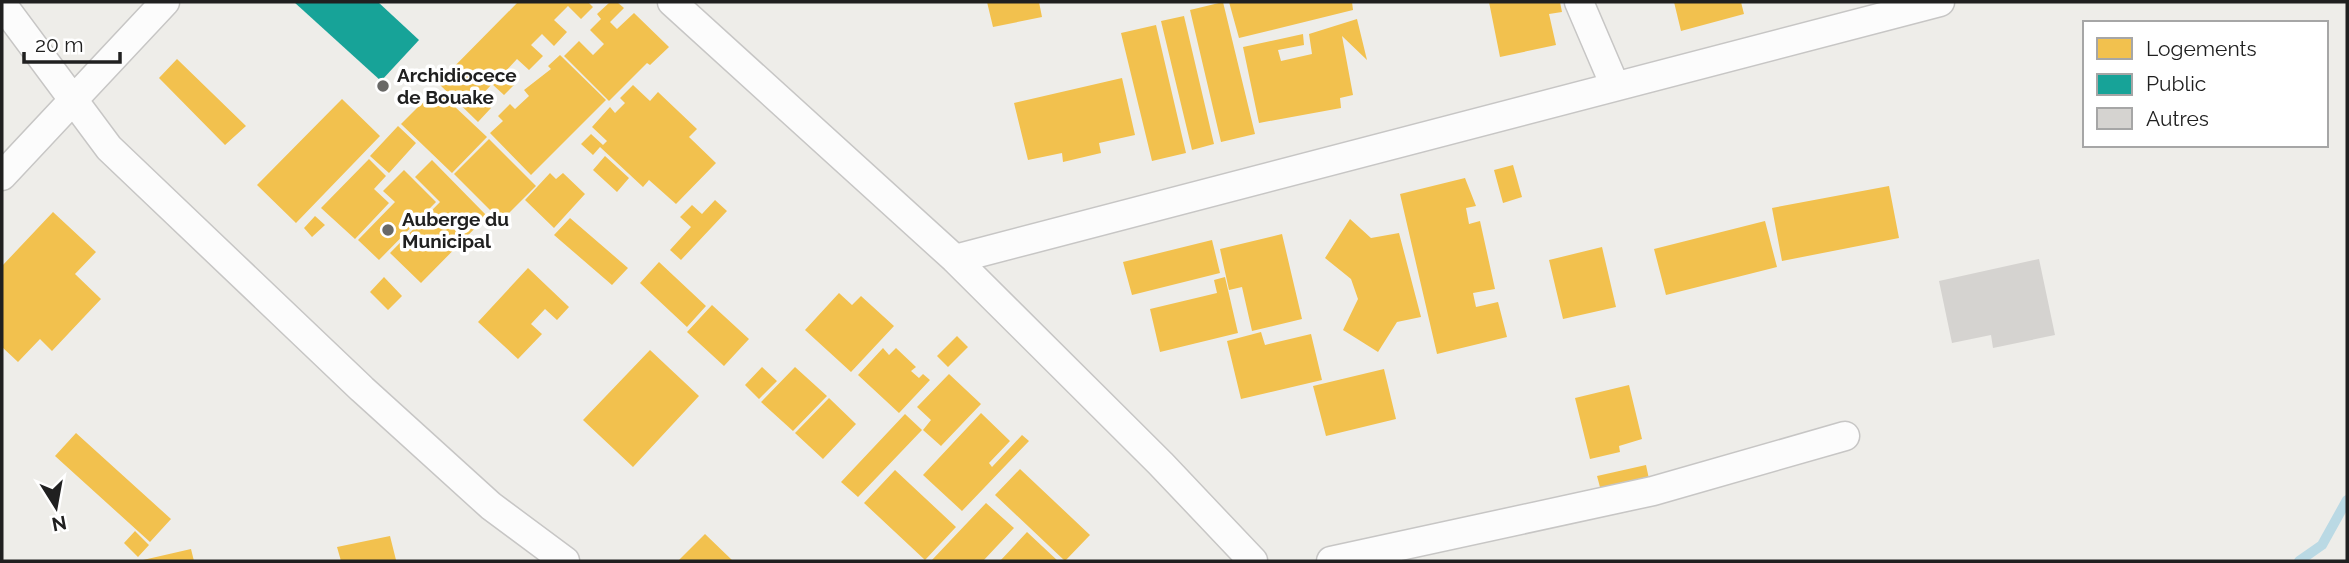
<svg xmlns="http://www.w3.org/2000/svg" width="2349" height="563" font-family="Raleway,sans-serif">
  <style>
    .homes { fill: #f2c14e }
    .public { fill: #17a398 }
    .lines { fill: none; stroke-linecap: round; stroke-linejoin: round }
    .stream { stroke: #bad9e4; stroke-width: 10 }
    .building { fill: #d5d3d0 }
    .street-casing { stroke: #c7c6c5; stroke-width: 31 }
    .street { stroke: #fcfcfc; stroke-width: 28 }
    .poi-dot { fill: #686866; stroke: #fff; stroke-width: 2.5 }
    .labels { text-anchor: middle; stroke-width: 7; stroke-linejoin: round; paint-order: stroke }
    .poi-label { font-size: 19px; font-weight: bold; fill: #202020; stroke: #fff; text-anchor: start }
  </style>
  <rect width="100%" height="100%" fill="#eeede9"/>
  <path class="homes" d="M518,2H588L593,7L581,19L568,6L554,20L567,32L554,46L542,34L531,45L543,56L529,70L517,59L505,72L516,83L504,95L492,84L480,97L491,108L478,122L438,83Z
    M610,2H617L624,8L610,22L617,29L634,13L669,47L650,65L647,63L609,101L564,56L579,41L593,55L604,44L590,30L601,19L597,14Z
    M987,2H1039L1042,17L993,27Z
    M1223,2L1255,134L1221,142L1190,10Z
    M1229,2H1352L1353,10L1239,38Z
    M1489,2H1560L1562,12L1549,14L1556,45L1500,57Z
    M1674,2H1741L1744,14L1681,31Z
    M1184,16L1214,144L1192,150L1161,21Z
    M1357,19L1367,60L1342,36L1353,95L1340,98L1341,108L1259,123L1243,47L1303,34L1304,45L1278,50L1281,61L1312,54L1309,34Z
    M1156,25L1186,153L1152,161L1121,33Z
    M560,55L606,100L531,175L490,133L503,121L498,116L510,104L515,109L529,96L524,90L551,69L548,66Z
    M177,59L246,126L225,145L159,78Z
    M1122,78L1135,135L1099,143L1101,153L1063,162L1062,153L1028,160L1014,103Z
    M633,85L650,101L658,92L697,129L689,137L716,163L676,204L649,180L643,187L600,147L593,155L581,144L591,134L603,145L607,141L592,127L610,107L615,113L625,103L620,98Z
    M436,89L487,137L452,173L401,124Z
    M342,99L380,136L296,223L257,185Z
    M398,126L416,143L389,173L370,156Z
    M489,139L536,186L501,221L454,174Z
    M605,156L629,178L617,192L593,170Z
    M369,159L386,176L374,189L389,203L355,239L321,208Z
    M432,160L487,216L421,283L390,253L440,202L415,177Z
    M1513,165L1522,197L1503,203L1494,170Z
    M404,170L436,202L379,260L358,240L395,202L383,191Z
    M550,173L556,179L563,173L585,194L554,228L525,200Z
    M1465,178L1476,206L1466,208L1469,224L1480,221L1495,289L1473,293L1476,307L1498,302L1507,337L1437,354L1400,194Z
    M1889,186L1899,238L1782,261L1772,208Z
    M715,200L727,211L681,260L670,250L691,227L680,217L692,205L702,214Z
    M53,212L96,252L75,274L101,299L52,351L40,339L18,362L2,347V266Z
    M315,216L325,225L312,237L304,228Z
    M570,218L628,268L612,285L554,235Z
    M1350,219L1371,238L1399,233L1421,317L1397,322L1378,352L1343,330L1358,299L1351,279L1325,258Z
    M1765,221L1777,267L1666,295L1654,249Z
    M1282,234L1302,319L1252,331L1242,287L1229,290L1220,249Z
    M1212,240L1220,273L1132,295L1123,262Z
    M1602,247L1616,307L1563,319L1549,260Z
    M659,262L706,306L687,327L640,283Z
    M528,268L569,307L557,320L545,309L531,324L542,334L518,359L478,322Z
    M384,277L402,296L388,310L370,292Z
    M1225,277L1238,333L1160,352L1150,309L1217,293L1214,280Z
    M839,293L852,305L861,296L894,326L851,372L805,330Z
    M712,305L749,339L724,366L687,332Z
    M1261,332L1265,345L1311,334L1322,380L1241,399L1227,341Z
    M957,336L968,347L948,367L937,356Z
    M883,348L889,355L896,348L916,367L911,371L919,378L923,374L930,380L899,413L858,375Z
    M650,350L699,396L633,467L583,420Z
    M762,367L777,381L759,399L745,385Z
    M795,367L827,396L793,431L761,402Z
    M1384,369L1396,419L1326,436L1313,386Z
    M949,374L981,404L941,446L923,430L931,420L917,407Z
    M1629,385L1642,439L1619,446L1620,452L1590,459L1575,398Z
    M829,398L856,424L823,459L795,433Z
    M981,413L1010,441L989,463L992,467L1022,435L1029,441L962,511L923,475Z
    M905,414L922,430L858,497L841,482Z
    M76,433L171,519L150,542L55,456Z
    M1646,465L1649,479L1601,491L1597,476Z
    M1020,469L1090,535L1065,561L995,495Z
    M895,470L956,527L925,560L864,503Z
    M986,503L1014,528L983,561H931Z
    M135,531L149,545L138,557L124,543Z
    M1027,532L1058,561H1000Z
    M705,534L733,561H678Z
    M390,536L396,560L341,561L337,547Z
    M191,549L194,561H143V560Z"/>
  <path class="public" d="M294,2H378L419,40L381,81Z"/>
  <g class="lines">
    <path class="stream" d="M2299,561L2322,545L2347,500"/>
  </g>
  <path class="building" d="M2039,259L2055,335L1993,348L1991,335L1952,343L1939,281Z"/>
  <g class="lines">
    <g class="street-casing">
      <path id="street" d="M672,2L955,259L1161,464L1253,561
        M1579,2L1615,86
        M2,4L109,148L362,389L491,506L565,561
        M2,176L165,2
        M955,259L1940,2
        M1331,561L1653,491L1845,436"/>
    </g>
    <use href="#street" class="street"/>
  </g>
  <g class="poi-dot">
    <circle cx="383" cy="86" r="7"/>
    <circle cx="388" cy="230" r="7"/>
  </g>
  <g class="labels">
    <g class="poi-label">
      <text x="397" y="82">Archidiocece<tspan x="397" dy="22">de Bouake</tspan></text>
      <text x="402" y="226">Auberge du<tspan x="402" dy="22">Municipal</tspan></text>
    </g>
  </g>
  <rect width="2349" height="563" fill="none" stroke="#202020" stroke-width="7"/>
  <rect x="2083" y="21" width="245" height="126" fill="#ffffff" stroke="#a6a6a6" stroke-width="2"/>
  <rect x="2097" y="38" width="35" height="21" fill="#f2c14e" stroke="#a6a6a6" stroke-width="2"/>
  <text x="2146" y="56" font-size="21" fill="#202020">Logements</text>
  <rect x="2097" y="74" width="35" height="21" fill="#17a398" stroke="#a6a6a6" stroke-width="2"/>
  <text x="2146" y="91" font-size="21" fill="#202020">Public</text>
  <rect x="2097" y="108" width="35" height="21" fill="#d5d3d0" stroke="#a6a6a6" stroke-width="2"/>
  <text x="2146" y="126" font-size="21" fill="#202020">Autres</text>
  <g transform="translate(56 507) rotate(169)" stroke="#ffffff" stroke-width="5" paint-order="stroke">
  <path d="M0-5L12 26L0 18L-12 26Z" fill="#202020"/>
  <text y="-10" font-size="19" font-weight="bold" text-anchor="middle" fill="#202020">N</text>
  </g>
  <path d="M24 52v10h96v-10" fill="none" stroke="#202020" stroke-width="3.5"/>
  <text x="35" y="52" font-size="21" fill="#202020" stroke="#ffffff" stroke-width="5" paint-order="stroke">20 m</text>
</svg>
